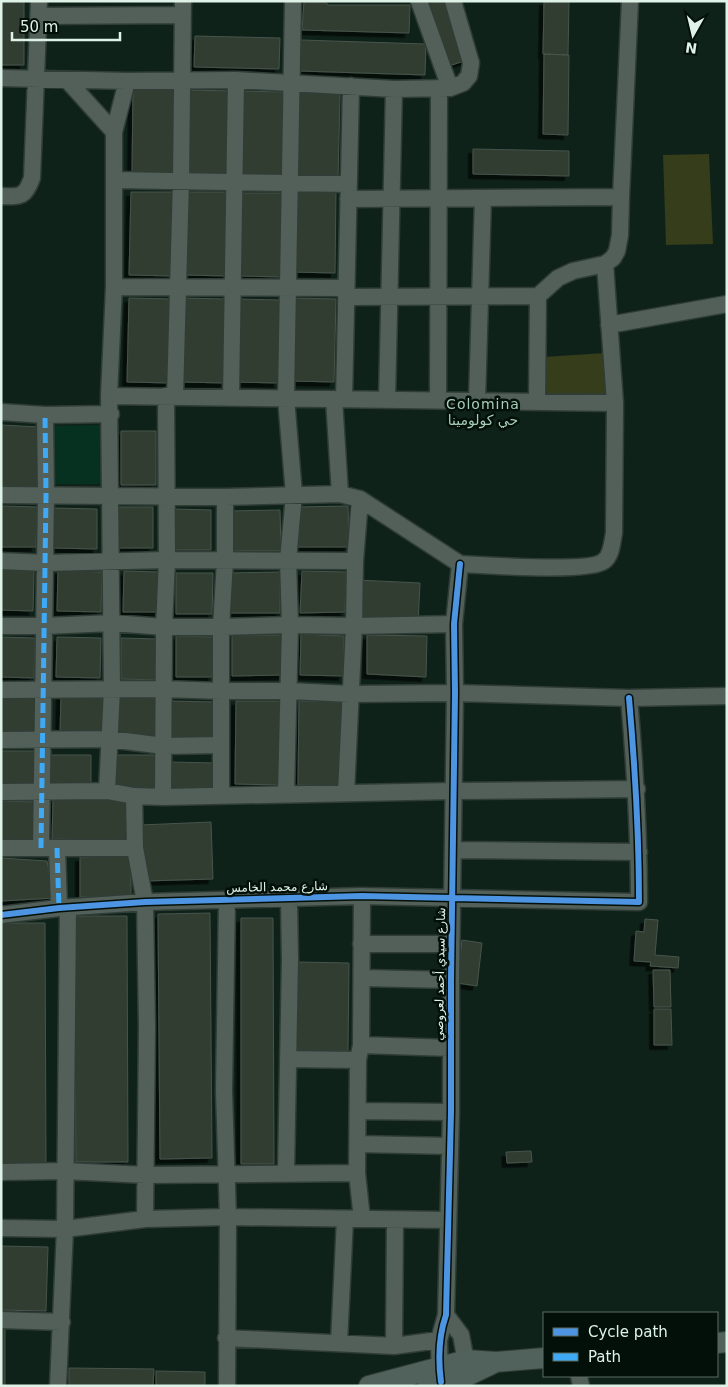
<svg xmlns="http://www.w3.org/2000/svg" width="728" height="1387" font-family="'DejaVu Sans',Cairo,sans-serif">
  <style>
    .built { fill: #063120 }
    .green { fill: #353d1a }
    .building { fill: #303d33; stroke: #47544b; filter: url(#shadow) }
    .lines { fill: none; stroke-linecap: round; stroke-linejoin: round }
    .minor-casing { stroke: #303d37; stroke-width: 19 }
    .major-casing { stroke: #303d37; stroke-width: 22 }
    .minor { stroke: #526059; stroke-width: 16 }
    .major { stroke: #50625b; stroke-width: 20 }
    .quiet { stroke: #3fa9f5; stroke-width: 5; stroke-dasharray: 10 5; stroke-linecap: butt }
    .cycleway-casing { stroke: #031009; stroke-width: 9 }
    .cycleway { stroke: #4d94e3; stroke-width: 6 }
    .labels { text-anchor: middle; stroke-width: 5; stroke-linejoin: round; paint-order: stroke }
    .street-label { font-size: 12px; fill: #dff2e7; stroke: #031009 }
    .neighbourhood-label { font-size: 14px; letter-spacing: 1px; fill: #a7cdb8; stroke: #031009 }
  </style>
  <defs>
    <filter id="shadow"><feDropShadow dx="-4.5" dy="4.5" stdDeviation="0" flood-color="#0009"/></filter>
  </defs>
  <rect width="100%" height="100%" fill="#0f221a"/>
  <path class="built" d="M102,425V484H53L52,426Z"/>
  <path class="green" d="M709,154L713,244L666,245L663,155Z
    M605,353L609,394L547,398L543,357Z"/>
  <path class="building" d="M1,1H24V65H1Z
    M304,1H325L328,5H410L409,33L302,30Z
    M423,1H446L467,60L446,67Z
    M544,1H569L568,55L543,54Z
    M195,36L280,38L279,69L194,67Z
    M301,40L426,44L425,75L300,71Z
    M544,54L569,55L568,135L543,134Z
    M133,89L177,90L175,174L132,173Z
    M188,90L232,91L230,175L187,174Z
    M241,91L285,92L284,176L240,175Z
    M296,93L340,94L338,178L295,177Z
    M473,149L569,151V176L473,174Z
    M293,188L336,189L335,273L291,272Z
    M131,192H174L173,276L129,275Z
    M186,192H229L227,276L184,275Z
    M240,193H284L282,277L239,276Z
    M129,298L172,299L171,383L127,382Z
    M183,298L226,299L225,383L181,382Z
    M292,298L336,299L334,382L291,381Z
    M236,299L280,300L278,383L235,382Z
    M1,425L39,427L38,487L1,486Z
    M121,431H156V485H121Z
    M1,506L37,507L36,547H1Z
    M348,506L349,547H298L297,507Z
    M117,507H153V548H117Z
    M54,508L97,509V549L53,548Z
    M175,509L211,510V550H175Z
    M280,510L281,551H230V511Z
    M1,570H34L33,611L1,610Z
    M58,570L102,572L101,612L57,611Z
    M124,571L160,572L159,612H123Z
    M302,571L346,572L345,612L300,613Z
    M280,572V613H229V573Z
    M176,573H213L212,614H176Z
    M357,580L420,583L418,624L356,622Z
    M301,634L344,636L343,676L300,675Z
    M232,635H283V675L232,676Z
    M367,635L427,636L426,677L367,674Z
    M176,636L213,637L212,677H176Z
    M1,637L35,638L34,678L1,677Z
    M57,637L101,638L100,678L56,677Z
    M121,638L158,639L157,680L121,679Z
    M61,695L106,699L104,735L60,734Z
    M1,696L36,697L35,737L1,736Z
    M117,697L161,698L160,738H116Z
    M171,701L215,702L214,742L171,741Z
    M236,701H280L279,785L235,784Z
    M299,701L343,702L342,786L298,785Z
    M1,751H35V784H1Z
    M46,755H91V788H46Z
    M115,755H159V788H114Z
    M169,762L214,763V795H169Z
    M53,799L128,800L127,840L52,839Z
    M1,801L35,802L34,842H1Z
    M211,822L213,879L144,881L140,825Z
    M131,856V897H80V857Z
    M1,858L47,861L55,898L1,901Z
    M210,913L212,1158L160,1159L158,914Z
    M74,916H127L128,1162H76Z
    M241,918H273L274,1164H241Z
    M645,919L658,920L655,955L679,957L678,968L650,966L651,962L634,961L636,931L644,932Z
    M1,923H45L46,1168H1Z
    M462,940L482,943L477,986L457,983Z
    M297,962L349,963L348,1051H297Z
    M653,970H670L671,1007H654Z
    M654,1009H671L672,1045H654Z
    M531,1151L532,1162L507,1163L506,1152Z
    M1,1246L48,1247L46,1311L1,1310Z
    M1,1327H5V1386H1Z
    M69,1368L154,1369L153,1386H69Z
    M156,1371L205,1372V1386H156Z"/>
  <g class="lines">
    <g class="minor-casing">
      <path id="minor" d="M419,1L450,88
        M39,16L183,15
        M1,78L127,81L236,80L394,89L450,88L463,83L469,76L471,63L453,1
        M67,80L114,132
        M115,180L348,184
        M1,196C21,197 25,197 32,178L39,1
        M348,199L621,197
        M605,264L615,403
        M114,287L346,288
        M346,297L538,296
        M609,325L727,304
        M109,396L615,403L614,533C612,542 612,555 604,561C590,573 484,565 460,564
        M175,397L181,180L183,1
        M231,397L236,80
        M334,399L340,494
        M344,399L351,86
        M387,400L394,89
        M438,400L439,89
        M477,401L483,198
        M537,402L538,296L558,278L573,271L605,264L613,258L617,251L620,235L621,197L630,1
        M1,412L45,415L111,414
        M1,495L225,497L340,494L360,499L460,564
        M1,561L45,563L167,560L355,561
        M1,626H44L113,623L164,627H221L290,625L354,626L454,624
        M1,690L164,689L221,691H290L350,694L455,693L629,698L727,696
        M1,740L109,739L164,746L220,745
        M107,791L112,689L109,396L114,287V132L127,81
        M1,792L107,791L134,796L163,797L454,791L637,789
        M346,793L354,626L355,561L360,499
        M221,795V627L225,561V497
        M286,795L290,625L288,560L294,495L286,398L293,1
        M134,796L135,848L145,902L147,1027L145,1219
        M163,797L164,627L167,560L166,396
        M1,848H135
        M41,848L46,495L45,415
        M57,848L59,908
        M453,850L639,852
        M1,915L59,908L145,902L362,896L639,902C639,834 635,767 629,698
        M361,944H451
        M362,978L451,980
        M361,1045L451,1048
        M288,1059L358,1060
        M359,1111L451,1112
        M358,1144L450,1146
        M1,1172L65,1171L146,1175L357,1173
        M286,1173L290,960L289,899
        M362,1219L357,1173L358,1060L361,1045L362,896
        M1,1228L65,1229L145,1219L228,1217L448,1220
        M446,1315L461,1335L468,1372
        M1,1320L62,1322
        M226,1338L394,1346L439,1340
        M339,1343L345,1219
        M394,1346L395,1220
        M579,1376L581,1386
        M440,1378L439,1340L446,1315L451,1112V980L455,693L454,624L460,564
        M58,1386L65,1229L68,908
        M227,1386L228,1217L224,1091L227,900"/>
    </g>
    <g class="major-casing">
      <path id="major" d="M717,1343L727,1342
        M369,1386L467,1360L496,1362L544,1358
        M428,1386L469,1375L494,1363"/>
    </g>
    <use href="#minor" class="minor"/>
    <use href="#major" class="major"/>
    <path class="quiet" d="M41,848L46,495L45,415
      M57,848L59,908"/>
    <g class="cycleway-casing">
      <path id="cycleway" d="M1,915L59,908L145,902L362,896L639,902C639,834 635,767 629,698
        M441,1382C438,1359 438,1338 446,1315L451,1112V980L455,693L454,624L460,564"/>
    </g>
    <use href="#cycleway" class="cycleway"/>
  </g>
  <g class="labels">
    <g class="street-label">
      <text transform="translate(277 887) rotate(-1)" y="4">شارع محمد الخامس</text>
      <text transform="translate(440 974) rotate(-89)" y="4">شارع سيدي أحمد لعروصي</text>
    </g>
    <g class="neighbourhood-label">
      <text x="483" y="409">Colomina<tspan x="483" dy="16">حي كولومينا</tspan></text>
    </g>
  </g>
  <rect width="728" height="1387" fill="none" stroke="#dff2e7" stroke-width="5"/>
  <rect x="543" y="1312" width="175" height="65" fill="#031009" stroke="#5b6a62"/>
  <rect x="553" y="1328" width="25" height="8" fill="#4d94e3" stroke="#5b6a62"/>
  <text x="588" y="1337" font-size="15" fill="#dff2e7">Cycle path</text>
  <rect x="553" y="1353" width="25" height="8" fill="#3fa9f5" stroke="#5b6a62"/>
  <text x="588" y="1362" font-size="15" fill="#dff2e7">Path</text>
  <g transform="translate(693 35) rotate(188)" stroke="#031009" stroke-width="4" paint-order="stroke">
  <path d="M0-4L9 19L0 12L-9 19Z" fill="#dff2e7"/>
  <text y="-8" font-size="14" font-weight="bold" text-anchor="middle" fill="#dff2e7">N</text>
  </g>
  <path d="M12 32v8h108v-8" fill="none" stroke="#dff2e7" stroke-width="2.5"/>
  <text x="20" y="32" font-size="15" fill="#dff2e7" stroke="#031009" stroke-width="4" paint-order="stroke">50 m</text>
</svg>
